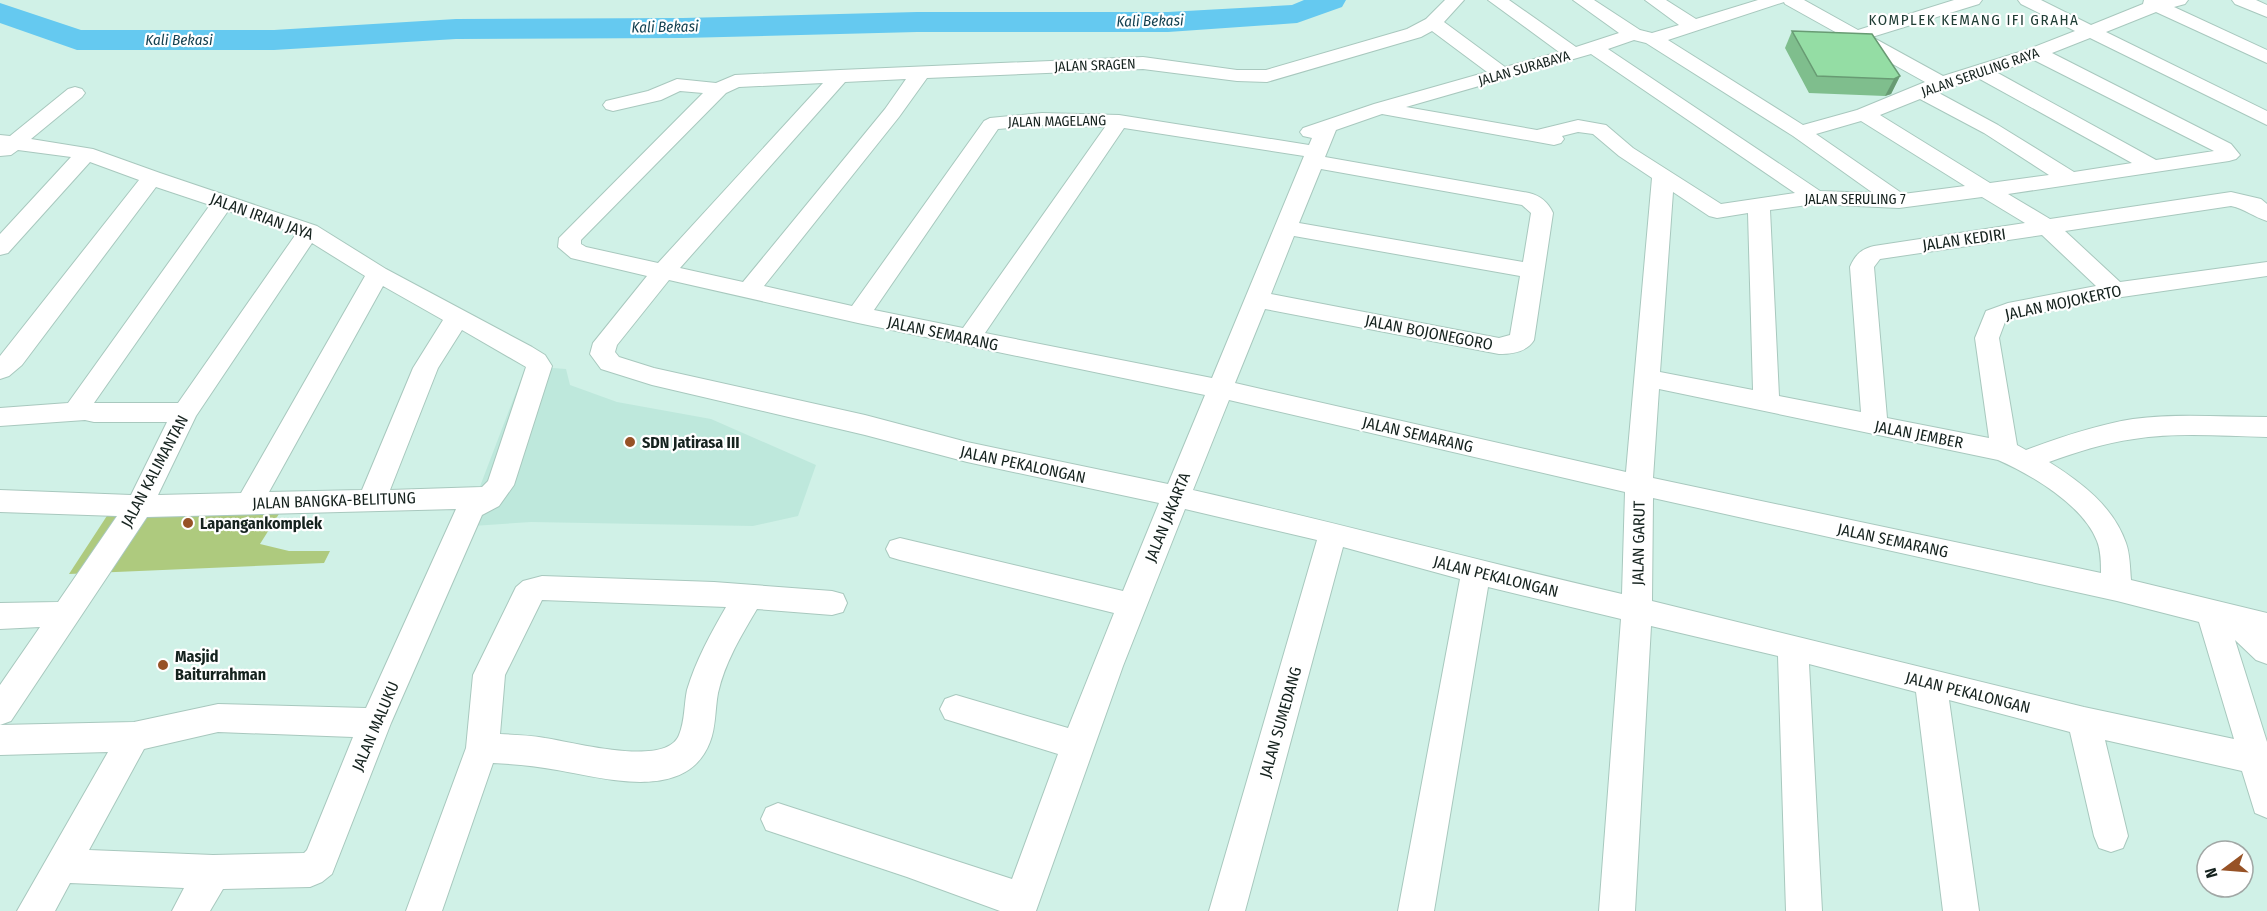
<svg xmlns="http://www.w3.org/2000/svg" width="2267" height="911" font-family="'Fira Sans Condensed',sans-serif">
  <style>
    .built { fill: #bee8dc }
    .green { fill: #aeca7e }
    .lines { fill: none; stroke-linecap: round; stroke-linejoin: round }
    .river { fill: #65c9f0; fill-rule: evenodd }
    .minor-casing { stroke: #a8c8be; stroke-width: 2 }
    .minor { fill: #fff; fill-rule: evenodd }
    .wall { fill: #7fbe8d }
    .shaded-wall { fill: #689b73 }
    .building { fill: #94dda4; stroke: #689b73; stroke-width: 1.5 }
    .poi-dot { fill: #975226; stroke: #fff; stroke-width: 2 }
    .labels { text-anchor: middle; stroke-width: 4.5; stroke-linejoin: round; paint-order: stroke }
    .far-street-label { font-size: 14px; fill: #15221e; stroke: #fff }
    .far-neighbourhood-label { font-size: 15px; letter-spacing: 1.5px; fill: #203d35; stroke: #fff }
    .far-water-label { font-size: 15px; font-style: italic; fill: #144151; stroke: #fff }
    .street-label { font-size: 16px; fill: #15221e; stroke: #fff }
    .poi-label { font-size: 16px; font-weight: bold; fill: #15221e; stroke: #fff; text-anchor: start }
  </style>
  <rect width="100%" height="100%" fill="#d0f1e7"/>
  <path class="built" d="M526,366L566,369L570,385L617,402L711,419L816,465L798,516L753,526L531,522L458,527L479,489Z"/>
  <path class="green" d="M289,498L260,544L289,551H330L324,563L69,574L116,502Z"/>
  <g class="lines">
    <path class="river" d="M1304,0H1346L1342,7L1297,23L1168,32H917L683,38L456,39L274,50H77L0,23V3L81,30H274L456,19L683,18L917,12H1168L1292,5Z"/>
    <g class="minor-casing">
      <path id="minor" d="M1445,0H1464L1444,22L1505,67L1559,52L1488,0H1509L1576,47L1619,33L1573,0H1594L1640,30L1652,33L1679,25L1645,0H1666L1696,19L1758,0H1804L1858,30L1954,0H1982L1979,4L1872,37L1943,76L2029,49L2075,31L2021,4L2018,0H2041L2091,25L2143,4L2144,0H2188L2185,4L2174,7L2267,50V63L2156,12L2106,32L2267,111V125L2090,38L2052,53L2231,144L2240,155L2236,159L2229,161L2008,194L2050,219L2231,192L2261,199L2267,204V221C2254,217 2245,209 2231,206L2065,231L2120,282L2267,262V276L2115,298L2014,318L2005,322L1999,338L2017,445L2026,450C2061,437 2096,425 2133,419C2177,413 2223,417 2267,417V437C2223,436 2177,432 2134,439C2104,443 2077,452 2049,462C2081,482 2113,506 2126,543C2130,554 2130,568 2131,580L2267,613V664L2256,660L2235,640L2267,742V818L2255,813L2242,771L2105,740L2128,836L2123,848L2111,852L2099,848L2094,836L2070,732L1949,700L1979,911H1943L1916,692L1809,664L1822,911H1786L1778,656L1651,626L1635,911H1599L1621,619L1488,587L1434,911H1398L1460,579L1343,547L1245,911H1209L1317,540L1185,509L1123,666L1036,911H1000L907,877L766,830L761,819L766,808L778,803L1012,879L1058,754L945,719L940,709L945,699L956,695L1068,728L1114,613L900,560L890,557L886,549L890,541L900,538L1123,591L1159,503L967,462L865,435L652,385L601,369L590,354L593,343L647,276L571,258L558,247L559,238L703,93L680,91L661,100L613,111L606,109L603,105L606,101L648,91L677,79L716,83L735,75L840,70L1143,57L1237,70H1266L1407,29L1426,19ZM1784,2L1785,4L1925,82L1857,110L1803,125L1668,40ZM1432,31L1487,72L1374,104L1303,128L1300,132L1303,136L1312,138L1309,145L1119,115L1042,113L990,118L984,121L852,306L764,286L899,117L927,78L1143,69L1237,81L1267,82L1421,37ZM1634,40L1646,43L1793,136L1873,193L1820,191L1608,49ZM1591,54L1795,193L1721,204L1633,148L1606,125L1578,120L1537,130L1406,107ZM2034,60L2214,151L2156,160L1996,72ZM1978,78L2132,163L2074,172L1998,125L1937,92ZM906,79L885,109L743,282L680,268L845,82ZM823,83L658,263L586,247L581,244V240L726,93L739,87ZM1920,99L1984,133L2049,175L1990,183L1880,115ZM1382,114L1554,145L1561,143L1564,139L1562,136L1578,132L1593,134L1619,156L1652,178L1626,472L1235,383L1265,309L1499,354C1512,354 1527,352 1534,340L1553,213C1548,202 1541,196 1529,193L1325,157L1336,130ZM1861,121L1965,186L1903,194L1816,134ZM1042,125L1105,127L963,328L874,310L998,129ZM1124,128L1304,156L1212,378L985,333ZM1321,169L1522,205L1531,213L1523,262L1299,223ZM1673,192L1709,216L1717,218L1748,213L1753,390L1660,372ZM1982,197L2025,223L1874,246C1861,249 1855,255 1850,267L1861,412L1779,396L1770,210L1815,204L1899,208ZM2042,235L2096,286L2008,303L1986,311L1975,338L1989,438L1887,418L1874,267L1880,259ZM1294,236L1520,276L1510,335L1499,338L1271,294ZM669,280L858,323L1205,395L1168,484L967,442L865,415L654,368L619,357L615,352L617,345ZM1659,389L1998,460C2032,475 2083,505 2097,541C2101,551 2101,563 2101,573L1653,478ZM1229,400L1625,492L1622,594C1479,561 1337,523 1193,490ZM1653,498L2117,601L2199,622L2234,739L2084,707L1652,601Z
        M2232,0H2256L2267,5V17L2235,4Z
        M75,87L82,89L85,93L82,97L31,139L93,149L160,173L317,226L386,269L532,347L545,355L552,366L514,485L499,506L482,515L391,723L332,874L322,882L310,887L223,889L210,911H172L184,888L70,883L55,911H17L108,752L0,755V725L134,722L218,704L366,708L456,509L147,517L11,721L0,725V685L40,627L0,629V603L58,602L117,516L0,512V490L131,495L167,422H94L85,420L0,426V408L68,403L210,205L156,187L22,365L9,376L0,379V356L139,180L90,162L8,253L0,255V234L71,157L18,150L11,155L0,156V135L10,136L68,89ZM228,211L296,234L178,403H94ZM312,243L365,276L241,493L158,495L196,416ZM383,286L443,320L413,368L362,490L269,492ZM462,330L526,367L488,481L482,487L390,490L438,368ZM218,732L353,737L307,850L304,853L213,855L89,850L144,749Z
        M542,576L714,582L832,591L843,594L847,603L843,612L832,615L757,609C741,636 725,662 718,693C715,709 716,727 710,742C687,803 604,778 557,770C536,766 514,764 493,763L442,911H406L466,748L473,675L516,587L523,581ZM542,600L726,607C711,633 696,660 687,690C684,704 685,721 679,735C666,768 573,742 545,738C530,735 515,735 500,734L505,675Z"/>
    </g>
    <use href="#minor" class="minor"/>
  </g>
  <path class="wall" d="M1792,31L1900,76L1891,94L1885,96L1809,93L1785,48Z"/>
  <path class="shaded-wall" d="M1900,76L1891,94L1885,96L1894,79Z"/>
  <path class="building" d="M1792,31L1872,34L1900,76L1894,79L1817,76Z"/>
  <g class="poi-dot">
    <circle cx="630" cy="442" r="6"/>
    <circle cx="188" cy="523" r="6"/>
    <circle cx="163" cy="665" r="6"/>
  </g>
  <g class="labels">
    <g class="far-street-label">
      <text transform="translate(1095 65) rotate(-2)" y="5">JALAN SRAGEN</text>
      <text transform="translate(1524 68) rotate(-16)" y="5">JALAN SURABAYA</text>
      <text transform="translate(1980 72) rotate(-19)" y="5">JALAN SERULING RAYA</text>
      <text transform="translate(1057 121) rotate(-1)" y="5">JALAN MAGELANG</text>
      <text x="1855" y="204">JALAN SERULING 7</text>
    </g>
    <g class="far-neighbourhood-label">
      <text x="1974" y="25">KOMPLEK KEMANG IFI GRAHA</text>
    </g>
    <g class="far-water-label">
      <text transform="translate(1150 21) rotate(-1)" y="5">Kali Bekasi</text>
      <text transform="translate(665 27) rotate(-1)" y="5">Kali Bekasi</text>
      <text x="179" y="45">Kali Bekasi</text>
    </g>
    <g class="street-label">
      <text transform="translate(262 216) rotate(20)" y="6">JALAN IRIAN JAYA</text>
      <text transform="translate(1964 239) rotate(-8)" y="6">JALAN KEDIRI</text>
      <text transform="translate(2063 302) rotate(-12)" y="6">JALAN MOJOKERTO</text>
      <text transform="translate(1429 332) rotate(11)" y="6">JALAN BOJONEGORO</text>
      <text transform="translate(943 333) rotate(12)" y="6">JALAN SEMARANG</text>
      <text transform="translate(1418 434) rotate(13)" y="6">JALAN SEMARANG</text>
      <text transform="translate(1919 434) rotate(11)" y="6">JALAN JEMBER</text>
      <text transform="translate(1023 464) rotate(12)" y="6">JALAN PEKALONGAN</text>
      <text transform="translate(154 471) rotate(-62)" y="6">JALAN KALIMANTAN</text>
      <text transform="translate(334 500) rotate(-2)" y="6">JALAN BANGKA-BELITUNG</text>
      <text transform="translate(1167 517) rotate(-68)" y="6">JALAN JAKARTA</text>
      <text transform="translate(1893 540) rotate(12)" y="6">JALAN SEMARANG</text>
      <text transform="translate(1638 543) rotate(-89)" y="6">JALAN GARUT</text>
      <text transform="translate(1496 576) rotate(14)" y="6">JALAN PEKALONGAN</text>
      <text transform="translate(1968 692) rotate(14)" y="6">JALAN PEKALONGAN</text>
      <text transform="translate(1280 722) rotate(-74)" y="6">JALAN SUMEDANG</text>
      <text transform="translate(375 726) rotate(-67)" y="6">JALAN MALUKU</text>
    </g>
    <g class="poi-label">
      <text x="642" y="448">SDN Jatirasa III</text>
      <text x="200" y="529">Lapangankomplek</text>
      <text x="175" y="662">Masjid<tspan x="175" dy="18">Baiturrahman</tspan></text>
    </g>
  </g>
  <g transform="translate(2225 869) rotate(254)"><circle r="28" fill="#ffffff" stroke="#a1a7a5" stroke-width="1.5"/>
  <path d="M0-4.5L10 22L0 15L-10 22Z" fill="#975226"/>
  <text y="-9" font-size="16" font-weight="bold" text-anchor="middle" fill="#15221e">N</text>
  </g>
</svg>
